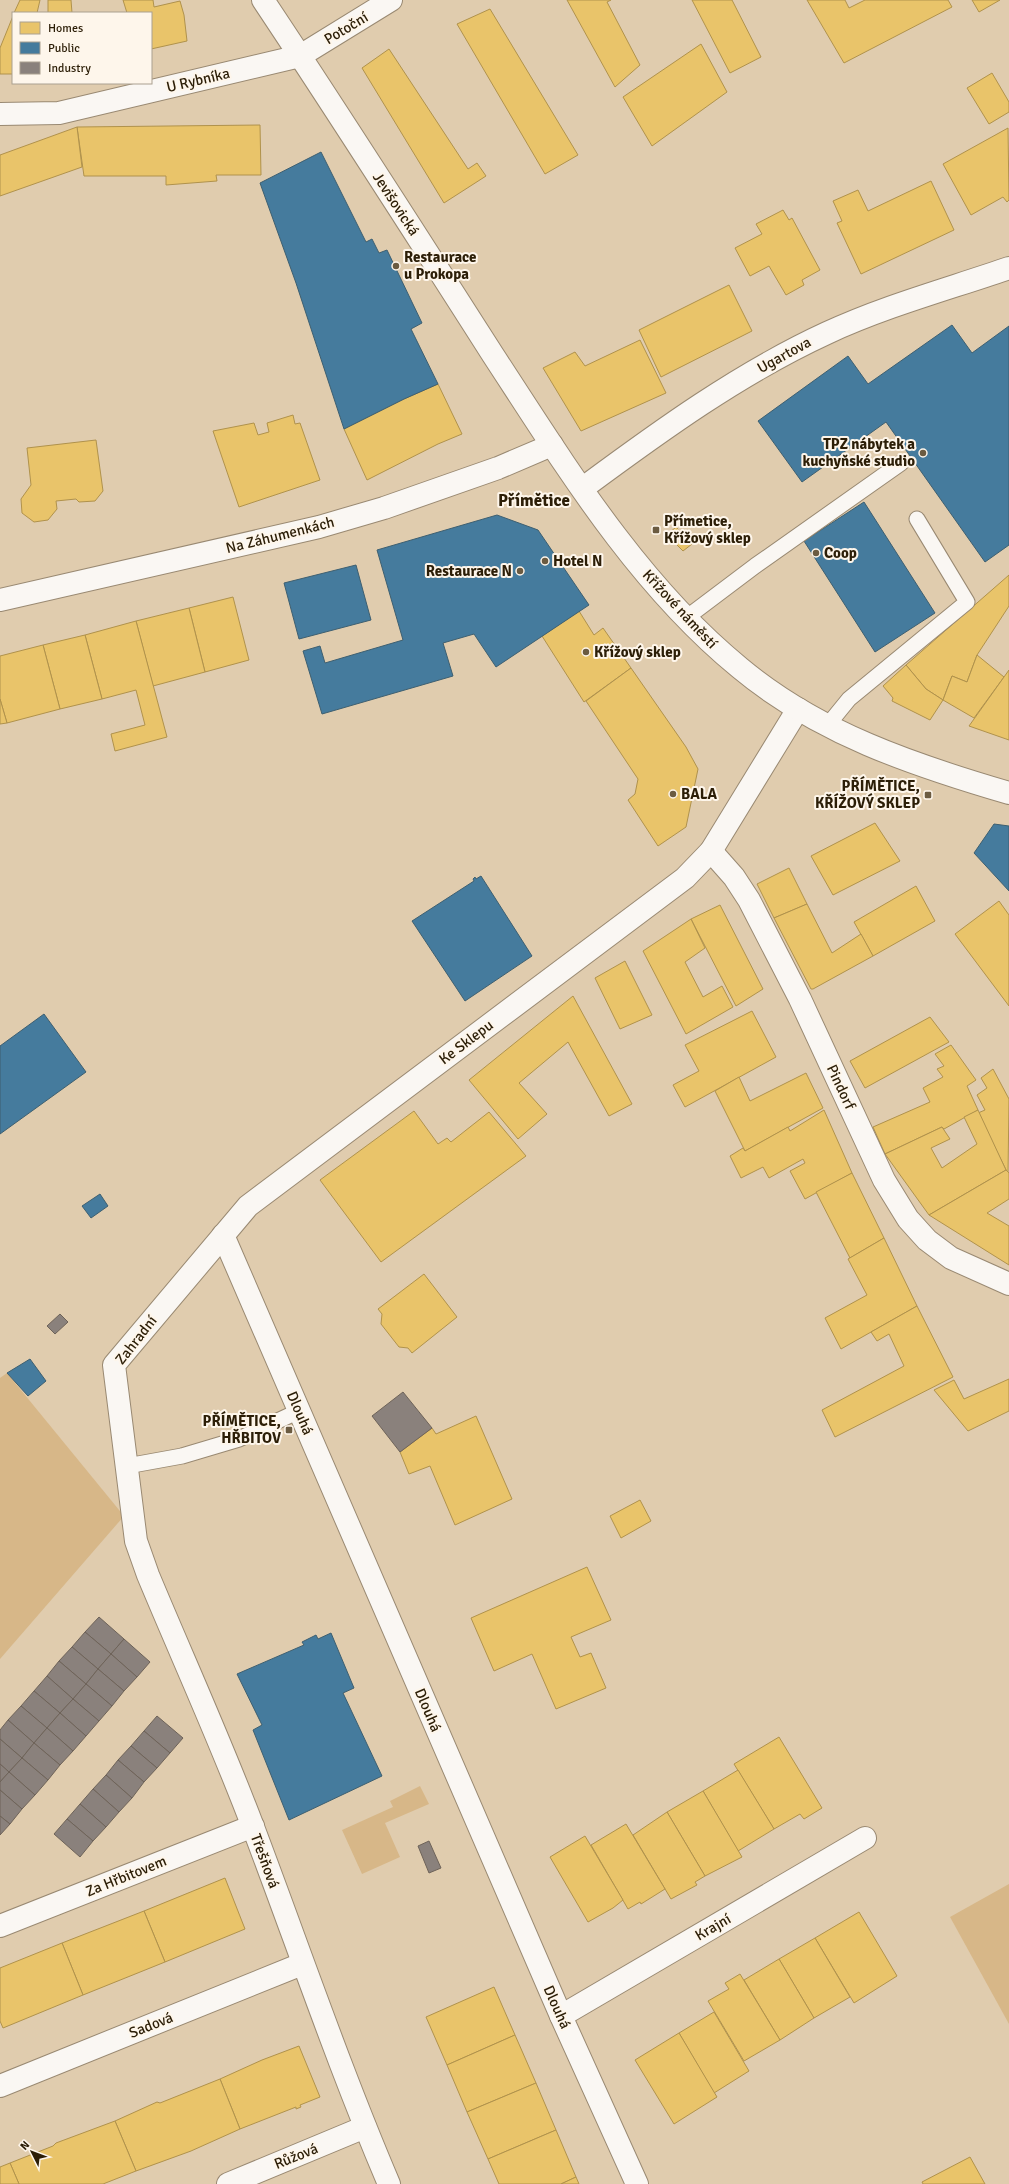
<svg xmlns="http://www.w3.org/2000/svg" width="1009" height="2184" font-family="Signika,sans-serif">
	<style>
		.green { fill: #d7b788 }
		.homes { fill: #e9c46a; stroke: #b0924c }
		.public { fill: #457b9d; stroke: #3e5f70 }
		.industry { fill: #8a817c; stroke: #6e6359 }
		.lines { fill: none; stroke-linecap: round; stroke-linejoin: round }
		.service-casing { stroke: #998972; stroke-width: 17 }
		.minor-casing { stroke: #998972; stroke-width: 24 }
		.secondary-casing { stroke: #998972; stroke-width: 24 }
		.service { stroke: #faf7f3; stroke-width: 15 }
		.minor { stroke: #faf7f3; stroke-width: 22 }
		.secondary { stroke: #faf7f3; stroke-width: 22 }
		.poi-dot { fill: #6b5b41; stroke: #fef6eb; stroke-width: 1.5 }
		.labels { text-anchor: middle; stroke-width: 4; stroke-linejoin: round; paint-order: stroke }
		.street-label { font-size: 15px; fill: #2c1e07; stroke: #fef6eb }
		.poi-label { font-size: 15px; font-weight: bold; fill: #2c1e07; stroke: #fef6eb; text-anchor: start }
		.quarter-label { font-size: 17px; font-weight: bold; fill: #2c1e07; stroke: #fef6eb }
	</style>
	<rect width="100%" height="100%" fill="#e0ccae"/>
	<g class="green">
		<path d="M7 1373 124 1516 0 1659V1378Z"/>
		<path d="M420 1786 429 1804 385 1823 400 1857 362 1874 342 1830 393 1807 390 1801Z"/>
		<path d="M1009 1884V2024L950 1917Z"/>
	</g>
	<g class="homes">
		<path d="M20 0H40L37 13H14Z"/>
		<path d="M48 0H71L72 13H48Z"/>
		<path d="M123 0H153L154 7 180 1 184 15 187 41 151 49V13H127Z"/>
		<path d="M567 0H611L607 2 640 65 615 87Z"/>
		<path d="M692 0H732L761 57 730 73Z"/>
		<path d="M807 0H845L849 8 865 0H948L952 7 844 63Z"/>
		<path d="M972 0H1000L979 12Z"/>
		<path d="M490 9 578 155 545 174 457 24Z"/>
		<path d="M13 16V74H0V48Z"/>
		<path d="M701 44 727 92 652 146 623 97Z"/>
		<path d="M389 49 468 169 477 163 486 176 444 203 362 68Z"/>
		<path d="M992 73 1009 102V112L989 124 967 88Z"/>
		<path d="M260 125 261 175H216L217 181 166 185V176H84L77 127Z"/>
		<path d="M77 127 82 167 0 196V155Z"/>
		<path d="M1008 128 1009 200 1007 202 1003 197 971 215 943 164Z"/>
		<path d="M931 181 954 230 861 274 837 223 842 221 833 201 858 190 868 211Z"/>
		<path d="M783 210 789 220 792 218 820 270 802 280 804 285 786 295 769 266 750 276 735 248 762 234 756 224Z"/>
		<path d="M729 285 752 331 661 377 639 330Z"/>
		<path d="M640 340 666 393 581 431 543 368 575 352 585 366Z"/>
		<path d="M438 384 462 434 438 444 367 480 344 429 404 399Z"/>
		<path d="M293 415 295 424 300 423 320 480 239 507 213 431 254 423 258 435 269 432 267 423Z"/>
		<path d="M96 440 103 491 95 501 79 502 76 499 56 501 57 509 48 520 34 522 22 513 21 499 31 485 27 448Z"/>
		<path d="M676 527 692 544 683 551 667 535Z"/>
		<path d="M1009 575V606L977 655 967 682 952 676 943 700 926 689 906 665Z"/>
		<path d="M233 597 249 660 205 672 189 608Z"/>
		<path d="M189 608 205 672 153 686 136 621Z"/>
		<path d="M579 611 594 635 603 628 631 668 584 702 542 636Z"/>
		<path d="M136 621 167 737 115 751 111 734 145 725 136 690 102 699 85 635Z"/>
		<path d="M85 635 102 699 60 709 43 645Z"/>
		<path d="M43 645 60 709 7 723 0 699V656Z"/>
		<path d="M977 655 1004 677 974 718 943 700 952 676 967 682Z"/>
		<path d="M906 665 926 689 943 700 930 720 892 701 893 698 883 686Z"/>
		<path d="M631 668 686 747 698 769 686 827 658 846 628 800 635 794 638 779 586 701Z"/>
		<path d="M1009 670V740L969 726Z"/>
		<path d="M0 699 7 723 0 724Z"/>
		<path d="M875 823 900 861 833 895 811 856Z"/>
		<path d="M789 868 807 904 774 918 757 884Z"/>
		<path d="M916 886 935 921 873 956 854 922Z"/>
		<path d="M999 901 1009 915V1006L955 934Z"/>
		<path d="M807 904 832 953 861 934 873 956 813 989H811L774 918Z"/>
		<path d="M720 905 763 989 736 1006 691 919Z"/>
		<path d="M691 919 705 948 685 962 703 997 722 986 733 1007 686 1034 643 951Z"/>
		<path d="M625 961 652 1015 620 1029 595 978Z"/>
		<path d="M573 996 632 1104 609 1116 568 1042 519 1083 547 1114 518 1139 469 1080Z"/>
		<path d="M752 1011 776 1057 685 1107 673 1085 699 1071 685 1045Z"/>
		<path d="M930 1017 949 1042 865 1088 850 1061Z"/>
		<path d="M951 1045 976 1080 967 1086 978 1110 944 1129 942 1127 885 1154 873 1127 930 1102 923 1088 943 1077 937 1069 944 1066 935 1054Z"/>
		<path d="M993 1069 1009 1099 1008 1174 978 1113 985 1110 977 1095 987 1088 981 1078Z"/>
		<path d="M806 1073 823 1108 745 1151 715 1091 739 1077 750 1101Z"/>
		<path d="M824 1110 852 1173 805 1199 790 1171 805 1163 803 1159 769 1178 763 1167 741 1178 730 1156 743 1148 745 1151 788 1127 790 1131Z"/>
		<path d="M978 1110 1006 1170 929 1215 885 1154 942 1127 950 1139 931 1148 942 1168 977 1144 964 1117Z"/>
		<path d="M414 1111 438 1144 447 1138 451 1142 489 1112 526 1156 381 1262 320 1180Z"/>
		<path d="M1006 1170 1009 1173V1199L987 1213 1009 1226V1265L929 1215Z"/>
		<path d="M852 1173 884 1238 850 1258 816 1192Z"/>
		<path d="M884 1238 917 1306 841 1349 825 1318 867 1295 848 1259Z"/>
		<path d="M424 1274 457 1317 412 1353 408 1348 399 1347 381 1324 382 1314 378 1309Z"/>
		<path d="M917 1306 953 1377 835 1437 822 1410 904 1366 889 1334 877 1341 871 1332Z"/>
		<path d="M1009 1379V1411L968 1431 934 1390 954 1380 964 1399Z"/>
		<path d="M476 1416 512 1499 455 1525 430 1466 409 1474 400 1452 432 1428 436 1434Z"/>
		<path d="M640 1500 651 1521 621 1538 610 1516Z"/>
		<path d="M587 1567 611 1620 571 1637 580 1657 591 1653 606 1688 556 1709 532 1654 494 1671 471 1618Z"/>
		<path d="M779 1737 822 1808 804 1819 800 1814 774 1829 734 1764Z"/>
		<path d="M738 1770 774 1829 738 1851 703 1791Z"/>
		<path d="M703 1791 742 1857 705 1876 667 1812Z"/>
		<path d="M667 1812 705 1876 695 1882 697 1885 671 1899 633 1835Z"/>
		<path d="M626 1824 665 1889 641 1904 640 1902 628 1909 591 1845Z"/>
		<path d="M585 1836 623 1900 613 1908 588 1922 550 1857Z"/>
		<path d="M225 1878 245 1929 165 1962 144 1911Z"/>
		<path d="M144 1911 165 1962 83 1995 62 1943Z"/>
		<path d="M859 1912 897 1976 854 2003 815 1938Z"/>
		<path d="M815 1938 850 1997 814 2018 779 1959Z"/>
		<path d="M62 1943 83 1995 3 2028 0 2021V1968Z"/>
		<path d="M779 1959 814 2018 780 2040 744 1980Z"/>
		<path d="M740 1974 780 2040 744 2061 708 2001 729 1989 725 1983Z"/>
		<path d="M494 1987 515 2035 447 2065 426 2017Z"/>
		<path d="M714 2012 749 2071 714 2093 679 2033Z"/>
		<path d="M679 2033 717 2097 674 2124 635 2060Z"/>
		<path d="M515 2035 536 2083 467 2112 447 2065Z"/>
		<path d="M299 2046 320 2097 300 2105 301 2107 296 2109V2107L240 2129 220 2079 262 2060Z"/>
		<path d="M220 2079 240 2129 191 2151 136 2171 115 2121 157 2102 160 2103Z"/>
		<path d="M536 2083 556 2130 488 2159 467 2112Z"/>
		<path d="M115 2121 136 2171 103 2184H19L10 2163 53 2146 56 2143Z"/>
		<path d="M556 2130 576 2177 561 2184H499L488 2159Z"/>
		<path d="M970 2157 985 2184H923L922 2182Z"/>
		<path d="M10 2163 19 2184H0V2167Z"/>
		<path d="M576 2177 579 2184H561Z"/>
	</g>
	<g class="public">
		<path d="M321 152 366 242 372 239 379 253 387 250 422 323 411 329 438 384 404 399 344 429 296 283 260 183Z"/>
		<path d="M952 325 972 353 1009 326V545L985 562 886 422 802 482 758 421 848 356 868 384Z"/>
		<path d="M864 502 935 613 875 652 804 541Z"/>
		<path d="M497 515 538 530 589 605 496 667 474 634 443 643 453 676 322 714 303 651 320 646 325 663 403 640 377 550Z"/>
		<path d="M356 565 371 620 299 639 284 583Z"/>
		<path d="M994 824 1009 826V891L974 853Z"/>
		<path d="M481 876 532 956 465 1001 412 921 474 881 473 879 475 877 476 879Z"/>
		<path d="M44 1014 86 1072 0 1134V1046Z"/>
		<path d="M100 1194 108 1206 91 1218 82 1206Z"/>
		<path d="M30 1359 46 1381 28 1396 7 1373Z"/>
		<path d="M331 1633 354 1688 343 1693 382 1776 289 1820 253 1730 262 1725 237 1674 304 1645 302 1642 316 1635 318 1639Z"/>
	</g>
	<g class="industry">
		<path d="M60 1314 68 1322 55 1334 47 1326Z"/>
		<path d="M403 1392 432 1428 400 1452 372 1416Z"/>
		<path d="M99 1617 124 1639 111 1654 85 1632Z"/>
		<path d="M85 1632 111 1654 98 1669 72 1647Z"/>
		<path d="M124 1639 150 1662 137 1677 111 1654Z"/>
		<path d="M72 1647 98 1669 86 1684 59 1661Z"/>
		<path d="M111 1654 137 1677 124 1691 98 1669Z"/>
		<path d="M59 1661 86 1684 73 1699 47 1676Z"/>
		<path d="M98 1669 124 1691 112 1706 86 1684Z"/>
		<path d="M47 1676 73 1699 60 1713 34 1691Z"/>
		<path d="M86 1684 112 1706 99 1721 73 1699Z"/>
		<path d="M34 1691 60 1713 47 1728 21 1706Z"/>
		<path d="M73 1699 99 1721 86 1736 60 1713Z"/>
		<path d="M21 1706 47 1728 34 1743 8 1720Z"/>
		<path d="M60 1713 86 1736 73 1751 47 1728Z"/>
		<path d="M157 1716 183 1738 170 1753 144 1731Z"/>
		<path d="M8 1720 34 1743 22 1758 0 1739V1730Z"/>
		<path d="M47 1728 73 1751 60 1765 34 1743Z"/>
		<path d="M144 1731 170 1753 157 1768 131 1746Z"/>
		<path d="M0 1739 22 1758 9 1772 0 1764Z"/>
		<path d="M34 1743 60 1765 48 1780 22 1758Z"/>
		<path d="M131 1746 157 1768 144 1782 118 1760Z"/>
		<path d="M22 1758 48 1780 35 1795 9 1772Z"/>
		<path d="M118 1760 144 1782 132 1798 106 1775Z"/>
		<path d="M0 1764 9 1772 0 1782Z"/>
		<path d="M9 1772 35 1795 22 1809 0 1790V1782Z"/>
		<path d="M106 1775 132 1798 119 1812 93 1789Z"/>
		<path d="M93 1789 119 1812 106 1827 80 1804Z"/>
		<path d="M0 1790 22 1809 10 1824 0 1816Z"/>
		<path d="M80 1804 106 1827 93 1841 67 1819Z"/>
		<path d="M0 1816 10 1824 0 1835Z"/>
		<path d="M67 1819 93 1841 80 1857 54 1834Z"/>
		<path d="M429 1841 441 1868 429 1873 418 1846Z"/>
	</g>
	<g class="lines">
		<defs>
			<g id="service">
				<path d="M686 618 755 566 901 463"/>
				<path d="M827 726 849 699 967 602 917 519"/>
				<path d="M127 1466 182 1456 239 1439 299 1411"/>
			</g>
			<g id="minor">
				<path d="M0 114 59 113 300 56 391 0"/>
				<path d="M583 488C660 431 740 373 827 333 885 306 948 289 1009 268"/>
				<path d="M0 600 319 527 384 508 498 468 552 445"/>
				<path d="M711 851 734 877 749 900 800 999 884 1180 908 1219 927 1240 951 1258 1009 1284"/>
				<path d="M223 1235 561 2016 637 2184"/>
				<path d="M0 1926 253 1826"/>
				<path d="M561 2016 865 1838"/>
				<path d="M0 2086 302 1964"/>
				<path d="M228 2184 365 2127"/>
				<path d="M389 2184C339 2067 298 1946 253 1827 221 1742 183 1659 148 1575L136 1541 114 1365 248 1206 685 878 711 851 798 709"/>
			</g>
			<path id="secondary" d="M263 0C341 117 417 236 493 355 565 465 637 584 740 668 818 733 913 765 1009 793"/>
		</defs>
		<use href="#service" class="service-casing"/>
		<use href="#minor" class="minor-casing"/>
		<use href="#secondary" class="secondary-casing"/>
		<use href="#service" class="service"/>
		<use href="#minor" class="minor"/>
		<use href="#secondary" class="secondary"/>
	</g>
	<g class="poi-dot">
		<circle cx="396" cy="266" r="4"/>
		<circle cx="923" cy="453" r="4"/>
		<rect x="652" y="526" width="8" height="8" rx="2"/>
		<circle cx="816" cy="553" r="4"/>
		<circle cx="545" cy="561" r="4"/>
		<circle cx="520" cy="571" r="4"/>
		<circle cx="586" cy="652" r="4"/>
		<circle cx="673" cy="794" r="4"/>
		<rect x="924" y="791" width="8" height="8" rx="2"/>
		<rect x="285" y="1426" width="8" height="8" rx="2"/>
	</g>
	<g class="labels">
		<g class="street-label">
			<text transform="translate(346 28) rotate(-31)" y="5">Potoční</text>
			<text transform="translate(198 80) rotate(-13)" y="5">U Rybníka</text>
			<text transform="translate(396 204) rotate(57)" y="5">Jevišovická</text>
			<text transform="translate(784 355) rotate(-29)" y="5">Ugartova</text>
			<text transform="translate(280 535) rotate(-14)" y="5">Na Záhumenkách</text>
			<text transform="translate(680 609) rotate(47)" y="5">Křížové náměstí</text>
			<text transform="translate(466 1042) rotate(-37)" y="5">Ke Sklepu</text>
			<text transform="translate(841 1087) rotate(65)" y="5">Pindorf</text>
			<text transform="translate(136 1340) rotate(-52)" y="5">Zahradní</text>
			<text transform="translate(300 1413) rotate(67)" y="5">Dlouhá</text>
			<text transform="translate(428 1710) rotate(67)" y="5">Dlouhá</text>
			<text transform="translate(265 1861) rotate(70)" y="5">Třešňová</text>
			<text transform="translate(126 1876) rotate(-22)" y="5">Za Hřbitovem</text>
			<text transform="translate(713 1927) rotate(-30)" y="5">Krajní</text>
			<text transform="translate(557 2007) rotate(66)" y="5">Dlouhá</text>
			<text transform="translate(151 2025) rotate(-22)" y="5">Sadová</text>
			<text transform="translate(296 2156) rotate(-22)" y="5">Růžová</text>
		</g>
		<g class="poi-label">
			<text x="404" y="262">Restaurace<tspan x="404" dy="17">u Prokopa</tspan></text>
			<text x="915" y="449" text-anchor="end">TPZ nábytek a<tspan x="915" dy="17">kuchyňské studio</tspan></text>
			<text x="664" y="526">Přímetice,<tspan x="664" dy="17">Křížový sklep</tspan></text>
			<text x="824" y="558">Coop</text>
			<text x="553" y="566">Hotel N</text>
			<text x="512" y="576" text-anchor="end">Restaurace N</text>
			<text x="594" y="657">Křížový sklep</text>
			<text x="920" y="791" text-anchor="end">PŘÍMĚTICE,<tspan x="920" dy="17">KŘÍŽOVÝ SKLEP</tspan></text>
			<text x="681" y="799">BALA</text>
			<text x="281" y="1426" text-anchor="end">PŘÍMĚTICE,<tspan x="281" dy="17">HŘBITOV</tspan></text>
		</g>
		<g class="quarter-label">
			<text x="534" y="506">Přímětice</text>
		</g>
	</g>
	<rect x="12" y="12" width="140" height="72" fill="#fef6eb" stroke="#aaa090"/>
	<rect x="20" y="22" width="20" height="12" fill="#e9c46a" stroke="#aaa090"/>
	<text x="48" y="32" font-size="12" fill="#2c1e07">Homes</text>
	<rect x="20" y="42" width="20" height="12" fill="#457b9d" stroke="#aaa090"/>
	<text x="48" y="52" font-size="12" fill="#2c1e07">Public</text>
	<rect x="20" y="62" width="20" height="12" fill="#8a817c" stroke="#aaa090"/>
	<text x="48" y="72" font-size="12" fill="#2c1e07">Industry</text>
	<g transform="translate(32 2152) rotate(312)" stroke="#fef6eb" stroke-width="3" paint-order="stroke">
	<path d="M0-3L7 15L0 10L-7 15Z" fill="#2c1e07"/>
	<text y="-6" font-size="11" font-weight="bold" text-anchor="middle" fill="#2c1e07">N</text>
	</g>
</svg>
